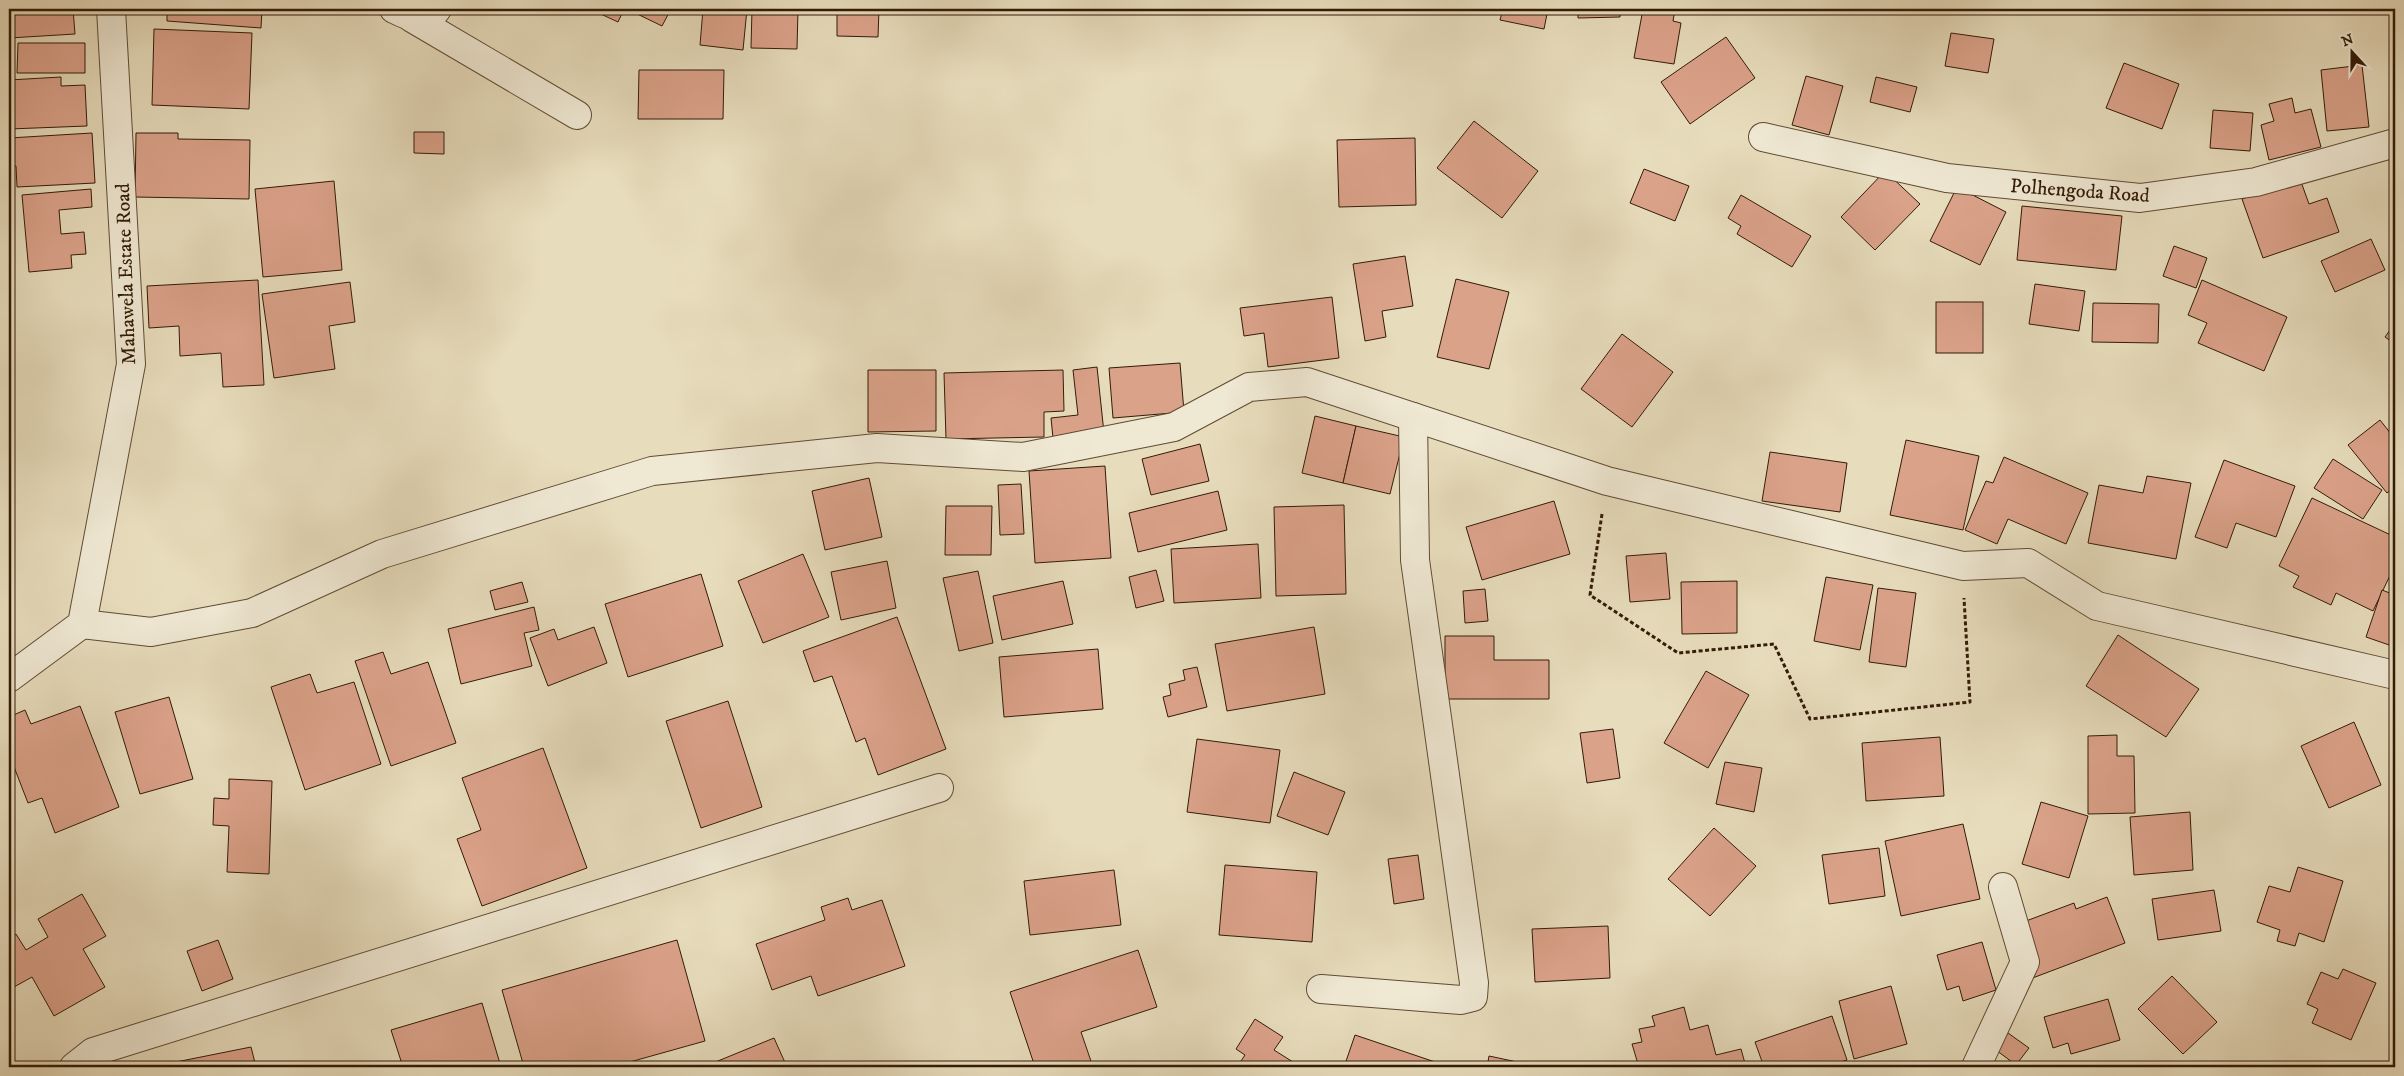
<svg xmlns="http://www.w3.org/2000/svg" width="2404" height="1076" font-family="'IM FELL DW Pica',serif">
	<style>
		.building { fill: #dba28a; stroke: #331b07 }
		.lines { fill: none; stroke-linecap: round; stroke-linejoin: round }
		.street-casing { stroke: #604b34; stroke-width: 30 }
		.path { stroke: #331b07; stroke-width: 3; stroke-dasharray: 4 2.5; stroke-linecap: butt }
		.street { stroke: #efe8d3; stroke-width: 28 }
		.labels { text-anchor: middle; stroke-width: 4; stroke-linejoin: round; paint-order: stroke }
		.street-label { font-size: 20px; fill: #331b07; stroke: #efe8d3 }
	</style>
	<rect width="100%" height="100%" fill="#e7dcbc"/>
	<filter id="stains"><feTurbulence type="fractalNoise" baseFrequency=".004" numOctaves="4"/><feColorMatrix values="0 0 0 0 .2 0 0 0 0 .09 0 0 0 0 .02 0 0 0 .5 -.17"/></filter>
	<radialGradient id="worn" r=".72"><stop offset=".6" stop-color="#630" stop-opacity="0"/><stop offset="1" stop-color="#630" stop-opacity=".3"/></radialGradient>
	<g class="building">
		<path d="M9 9H73L75 34 9 38Z"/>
		<path d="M144 9H262L261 28 167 21V13L144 12Z"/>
		<path d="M590 9H624L618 22Z"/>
		<path d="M627 9H671L662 26Z"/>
		<path d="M703 9H747L743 50 700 45Z"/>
		<path d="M752 9H798L797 49 751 48Z"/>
		<path d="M837 9H879L878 37 837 36Z"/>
		<path d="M1503 9H1548L1544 29 1500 20Z"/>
		<path d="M1578 9H1620V17L1578 18Z"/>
		<path d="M1643 9H1675L1673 21 1681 23 1674 64 1634 58Z"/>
		<path d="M154 29 252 33 249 109 152 105Z"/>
		<path d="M1951 33 1994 39 1988 73 1945 66Z"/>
		<path d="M1726 37 1755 78 1690 124 1661 82Z"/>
		<path d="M18 43H85V73H17Z"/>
		<path d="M2124 63 2179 84 2162 129 2106 108Z"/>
		<path d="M2362 65 2369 127 2327 131 2321 70Z"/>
		<path d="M639 70H724L723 119H638Z"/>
		<path d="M1806 76 1843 86 1829 135 1792 125Z"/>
		<path d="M61 77V86L85 85 87 126 9 129V80Z"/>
		<path d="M1876 77 1917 87 1910 112 1870 102Z"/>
		<path d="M2292 98 2295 113 2311 109 2321 147 2269 160 2261 125 2274 121 2269 104Z"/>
		<path d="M2213 110 2253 113 2250 151 2210 148Z"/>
		<path d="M1474 121 1538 171 1502 218 1437 168Z"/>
		<path d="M414 132H444V154L414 153Z"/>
		<path d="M92 133 95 183 17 187 16 166 9 167V138Z"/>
		<path d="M136 133H178V139L250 140 249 199 135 197Z"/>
		<path d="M1415 138 1416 205 1339 207 1337 140Z"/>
		<path d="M1644 169 1689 186 1675 221 1630 203Z"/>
		<path d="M1885 171 1920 204 1875 250 1841 217Z"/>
		<path d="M2300 179 2309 204 2327 198 2339 232 2263 258 2242 199Z"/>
		<path d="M334 181 342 270 263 277 255 189Z"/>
		<path d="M1957 187 2006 212 1980 265 1930 241Z"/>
		<path d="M91 189 92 207 59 210 61 234 84 232 86 254 71 255 72 268 29 272 22 195Z"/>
		<path d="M1741 195 1811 236 1792 267 1737 234 1741 226 1728 218Z"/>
		<path d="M2022 206 2122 216 2116 270 2017 260Z"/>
		<path d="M2371 239 2385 270 2335 292 2321 261Z"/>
		<path d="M2174 246 2207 258 2196 288 2163 276Z"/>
		<path d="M1405 256 1413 306 1382 311 1386 337 1365 341 1353 264Z"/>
		<path d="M1456 279 1509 292 1489 369 1437 357Z"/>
		<path d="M258 280 264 385 223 387 221 353 180 356 179 326 149 328 147 286Z"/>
		<path d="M2202 280 2287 317 2264 371 2198 343 2207 323 2188 315Z"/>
		<path d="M350 282 355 322 329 326 335 369 274 378 262 294Z"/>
		<path d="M2035 284 2085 291 2079 331 2029 324Z"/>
		<path d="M1332 297 1339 358 1268 367 1264 333 1244 336 1240 308Z"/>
		<rect x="1936" y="302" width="47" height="51"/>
		<path d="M2093 303 2159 304 2158 343 2092 342Z"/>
		<path d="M2395 323V344L2385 337Z"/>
		<path d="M1622 334 1673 372 1632 427 1581 389Z"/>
		<path d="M1180 363 1184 412 1113 418 1109 368Z"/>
		<path d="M1097 367 1104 433 1053 438 1051 418 1078 415 1073 370Z"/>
		<path d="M868 370H936V431L868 432Z"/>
		<path d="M1063 370 1064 411 1044 412V437L946 439 944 373Z"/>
		<path d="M1315 416 1356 426 1343 483 1302 473Z"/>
		<path d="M2380 420 2395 439V486L2387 493 2348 445Z"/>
		<path d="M1356 426 1404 437 1390 494 1343 483Z"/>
		<path d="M1906 440 1979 456 1963 530 1890 515Z"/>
		<path d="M1200 444 1209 481 1151 495 1142 459Z"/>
		<path d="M1770 452 1847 463 1840 512 1762 501Z"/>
		<path d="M2004 457 2088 493 2066 544 2008 519 1997 544 1965 530 1986 481 1993 483Z"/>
		<path d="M2333 459 2382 490 2363 519 2314 488Z"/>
		<path d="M2224 460 2295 486 2276 537 2236 523 2227 548 2195 537Z"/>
		<path d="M1105 466 1111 558 1035 563 1029 471Z"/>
		<path d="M2147 476 2191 483 2176 559 2088 543 2099 485 2143 493Z"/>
		<path d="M869 478 882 537 825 550 812 491Z"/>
		<path d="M1021 484 1024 534 1000 535 998 485Z"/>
		<path d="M1218 491 1227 530 1138 552 1129 513Z"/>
		<path d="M2312 498 2395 537V565L2373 611 2336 593 2331 605 2293 587 2299 576 2279 566Z"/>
		<path d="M1554 501 1570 554 1482 580 1466 527Z"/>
		<path d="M1344 505 1346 594 1276 596 1274 507Z"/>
		<path d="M946 506H992L991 555H945Z"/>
		<path d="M1258 544 1261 598 1174 603 1171 549Z"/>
		<path d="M1666 553 1670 599 1630 602 1626 556Z"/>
		<path d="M803 554 829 617 763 643 738 581Z"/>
		<path d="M887 561 896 608 841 620 831 572Z"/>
		<path d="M1156 570 1164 601 1136 608 1129 577Z"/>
		<path d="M978 571 993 643 959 651 943 578Z"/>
		<path d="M701 574 723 646 628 677 605 604Z"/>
		<path d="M1826 577 1873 585 1860 650 1814 641Z"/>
		<path d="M1063 581 1073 624 1002 640 993 596Z"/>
		<path d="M1737 581V633L1682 634 1681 582Z"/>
		<path d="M522 582 528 602 495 610 490 591Z"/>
		<path d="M1878 588 1916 593 1906 667 1869 662Z"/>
		<path d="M1485 589 1488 621 1465 623 1463 591Z"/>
		<path d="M2382 590 2395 595V647L2366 637Z"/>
		<path d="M534 607 539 630 524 633 532 666 461 684 448 629Z"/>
		<path d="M897 617 946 749 878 775 865 738 856 742 832 676 814 682 803 651Z"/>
		<path d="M594 627 607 663 548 686 530 638 554 629 558 640Z"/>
		<path d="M1314 627 1325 694 1227 711 1215 644Z"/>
		<path d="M2118 635 2199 689 2166 737 2086 686Z"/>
		<path d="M1445 636H1494V660H1549V699H1445Z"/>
		<path d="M1098 649 1103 709 1004 717 999 657Z"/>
		<path d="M383 652 391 674 428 662 456 743 391 766 355 661Z"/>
		<path d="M1197 667 1207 707 1168 717 1163 697 1171 695 1169 684 1185 680 1183 670Z"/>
		<path d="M1706 671 1749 695 1708 768 1664 743Z"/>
		<path d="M310 674 317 693 354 682 381 764 305 790 271 687Z"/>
		<path d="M169 697 193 779 140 794 115 712Z"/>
		<path d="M728 701 762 807 701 828 666 721Z"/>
		<path d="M80 706 119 807 55 833 42 798 28 803 9 754V717L25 710 31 724Z"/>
		<path d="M2354 722 2381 785 2329 808 2301 746Z"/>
		<path d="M1613 729 1620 778 1587 783 1580 733Z"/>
		<path d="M2117 735V756H2134L2135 813 2088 814V736Z"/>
		<path d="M1940 737 1944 796 1866 801 1862 743Z"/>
		<path d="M1197 739 1280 750 1270 823 1187 812Z"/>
		<path d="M543 748 587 868 482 906 457 839 481 830 462 778Z"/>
		<path d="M1725 762 1762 768 1754 812 1716 804Z"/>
		<path d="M1294 772 1345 792 1328 835 1277 816Z"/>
		<path d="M229 779 272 781 269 874 227 872 229 826 213 825 214 798 229 799Z"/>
		<path d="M2041 802 2088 816 2069 878 2022 864Z"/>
		<path d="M2190 812 2193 870 2134 875 2130 817Z"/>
		<path d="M1963 824 1980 899 1901 916 1885 841Z"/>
		<path d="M1714 828 1756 866 1710 916 1668 879Z"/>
		<path d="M1879 848 1885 896 1829 904 1822 855Z"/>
		<path d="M1418 855 1424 899 1394 904 1388 859Z"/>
		<path d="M1225 865 1317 872 1312 942 1219 935Z"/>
		<path d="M2298 867 2343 881 2324 942 2299 933 2295 946 2277 941 2280 930 2257 922 2269 886 2290 892Z"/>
		<path d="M1114 870 1121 925 1030 935 1024 881Z"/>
		<path d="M2214 890 2221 931 2158 940 2152 899Z"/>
		<path d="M82 894 106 936 83 949 105 987 54 1016 32 977 14 987 9 978V938L16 934 26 950 48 937 38 919Z"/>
		<path d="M2107 897 2125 943 2030 979 2010 927 2074 903 2076 909Z"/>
		<path d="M848 898 852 910 882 900 905 966 818 996 811 976 772 990 756 944 825 920 821 907Z"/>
		<path d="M1608 926 1610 978 1535 982 1532 929Z"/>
		<path d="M218 940 233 979 202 991 187 951Z"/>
		<path d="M677 940 705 1041 612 1067H524L502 990Z"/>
		<path d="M1982 942 1996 990 1963 1001 1959 986 1947 990 1937 955Z"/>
		<path d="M1138 950 1157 1007 1081 1032 1093 1067H1035L1010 992Z"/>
		<path d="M2343 969 2376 983 2351 1040 2312 1023 2318 1009 2307 1004 2321 972 2338 979Z"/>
		<path d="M2172 976 2217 1022 2183 1054 2138 1009Z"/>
		<path d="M1891 986 1907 1044 1854 1059 1839 1001Z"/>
		<path d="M2108 999 2120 1040 2071 1054 2068 1043 2053 1048 2044 1017Z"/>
		<path d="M482 1003 501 1067H403L391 1030Z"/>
		<path d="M1684 1007 1690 1030 1708 1025 1716 1055 1741 1049 1746 1067H1626L1638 1064 1632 1044 1642 1042 1639 1029 1655 1026 1652 1016Z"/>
		<path d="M1832 1016 1847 1060 1825 1067H1764L1755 1042Z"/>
		<path d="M1255 1019 1283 1037 1274 1050 1293 1062 1290 1067H1237L1245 1055 1236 1049Z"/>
		<path d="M2008 1033 2029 1048 2016 1065 1996 1050Z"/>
		<path d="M1355 1035 1450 1067H1344Z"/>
		<path d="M774 1038 787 1067H715L713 1063Z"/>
		<path d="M251 1047 256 1067H177L176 1062Z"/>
		<path d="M1489 1056 1522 1063 1521 1067H1487Z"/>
	</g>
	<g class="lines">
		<defs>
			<g id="street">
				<path d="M394 9C408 16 425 25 437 9"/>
				<path d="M412 18 577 115"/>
				<path d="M1763 137 1947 178 2140 198 2256 182 2395 143"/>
				<path d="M82 624 151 632 252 613 382 554 652 471 877 448 1023 457 1174 427 1249 387 1307 382 1607 481 1963 566 2028 563 2097 606 2395 675"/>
				<path d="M9 678 82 624 131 364 111 9"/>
				<path d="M1321 989 1461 1000 1473 997 1474 983 1415 560 1413 417"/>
				<path d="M74 1067 93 1052 939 788"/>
				<path d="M1976 1067 2025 962 2003 887"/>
			</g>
		</defs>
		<use href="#street" class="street-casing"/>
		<path class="path" d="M1602 514 1590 595 1678 653 1774 644 1810 719 1970 702 1964 598"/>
		<use href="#street" class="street"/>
	</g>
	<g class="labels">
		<g class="street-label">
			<text transform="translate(2080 190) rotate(4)" y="7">Polhengoda Road</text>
			<text transform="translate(125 274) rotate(-92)" y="7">Mahawela Estate Road</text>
		</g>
	</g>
	<rect width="2404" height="1076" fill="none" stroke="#e7dcbc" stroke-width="30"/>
	<rect x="10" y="10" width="2384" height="1056" fill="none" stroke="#331b07" stroke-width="2.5"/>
	<rect x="15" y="15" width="2374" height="1046" fill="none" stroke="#331b07"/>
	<g transform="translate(2352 52) rotate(339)" stroke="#efe8d3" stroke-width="4" paint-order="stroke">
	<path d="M0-4L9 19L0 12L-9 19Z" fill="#331b07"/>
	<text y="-8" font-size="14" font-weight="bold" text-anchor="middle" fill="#331b07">N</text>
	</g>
	<rect width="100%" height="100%" filter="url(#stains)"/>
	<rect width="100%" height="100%" fill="url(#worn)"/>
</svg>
